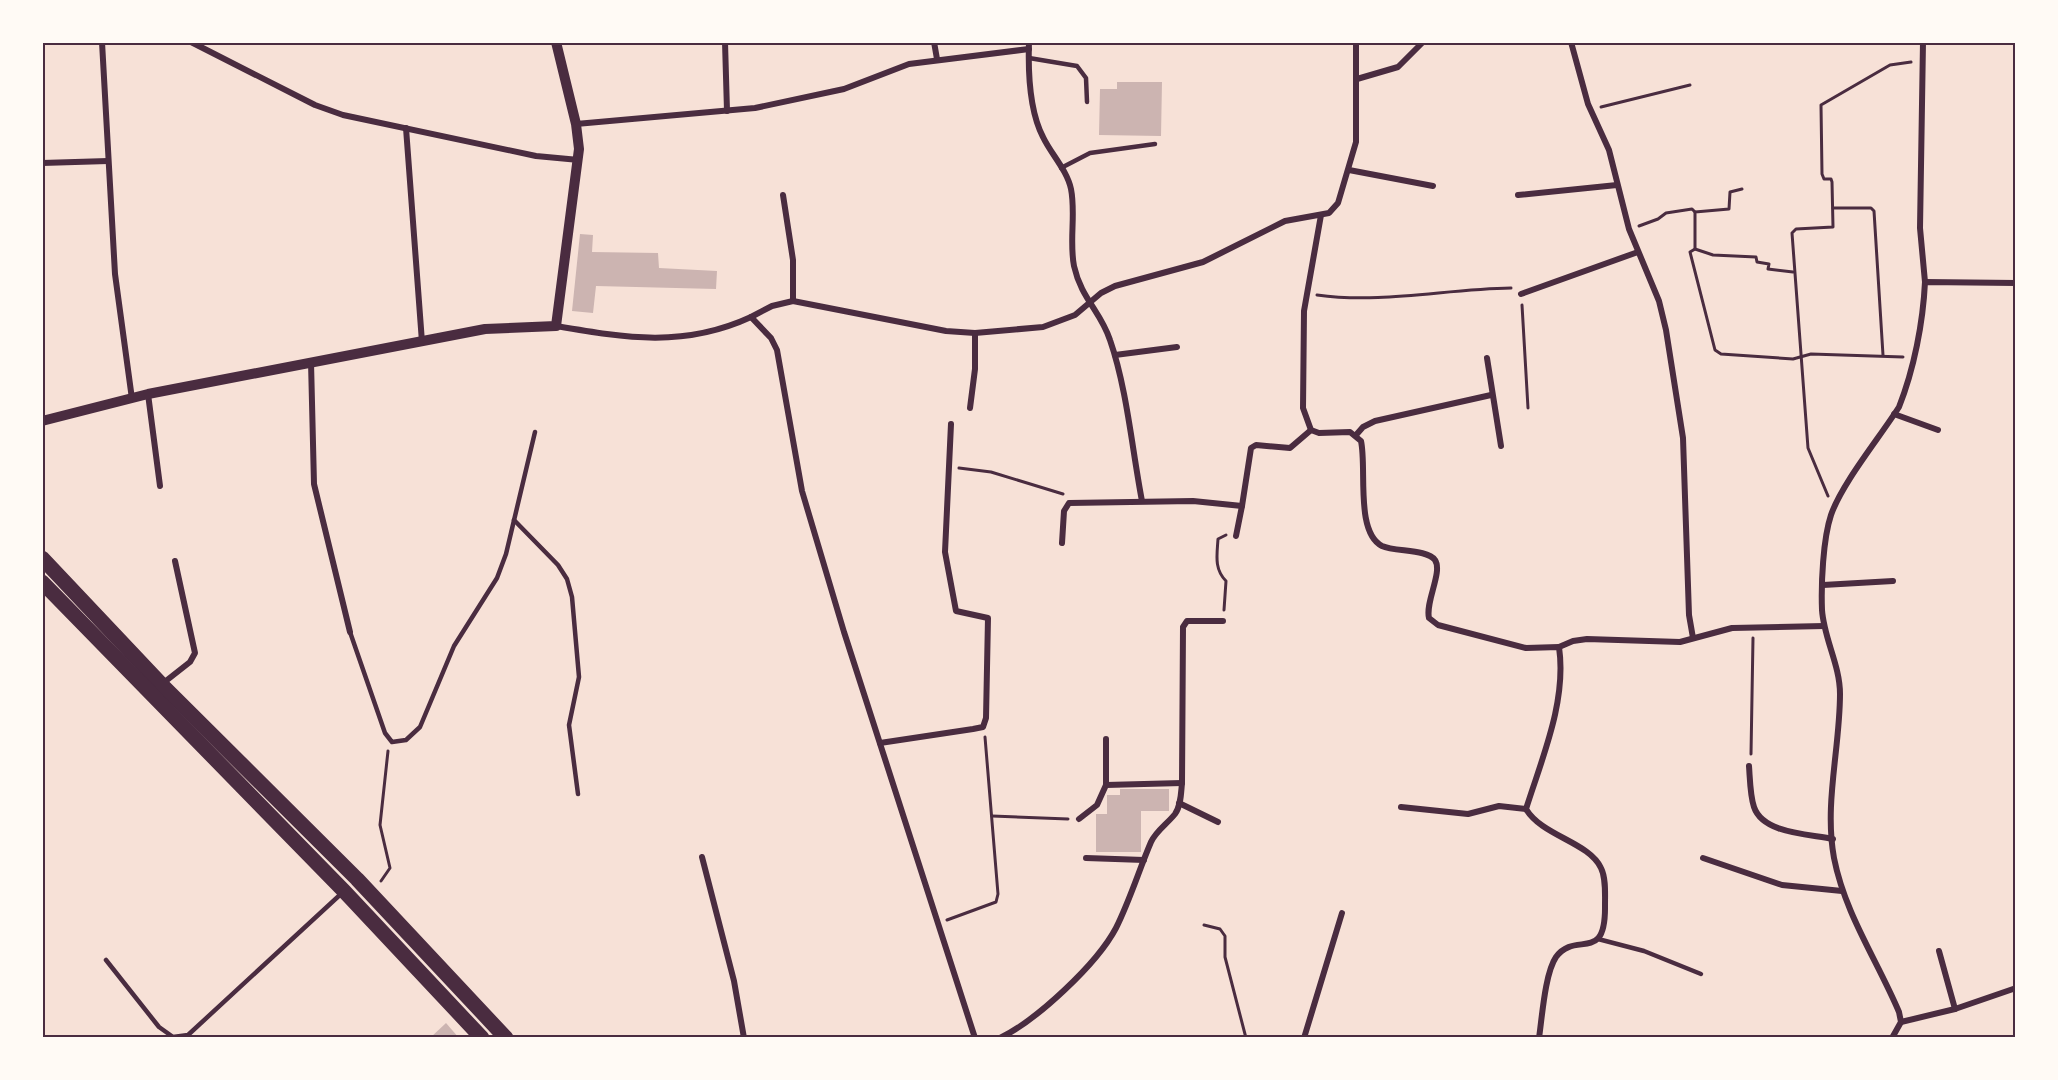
<svg xmlns="http://www.w3.org/2000/svg" width="2058" height="1080" font-family="'Fira Sans Condensed',sans-serif">
	<style>
		.building { fill: #ccb4b1 }
		.lines { fill: none; stroke-linecap: round; stroke-linejoin: round }
		.path { stroke: #4a2c40; stroke-width: 3 }
		.service { stroke: #4a2c40; stroke-width: 4.5 }
		.minor { stroke: #4a2c40; stroke-width: 6 }
		.tertiary { stroke: #4a2c40; stroke-width: 10 }
		.primary { stroke: #4a2c40; stroke-width: 15 }
		.neatline { fill: none; stroke: #4a2c40; stroke-width: 2 }
	</style>
	<rect width="100%" height="100%" fill="#f7e1d7"/>
	<g class="building">
		<path d="M1117 82H1162L1161 136 1099 135 1100 89H1117Z"/>
		<path d="M580 234 593 235 592 252 658 253 659 268 717 271 716 289 596 286 593 313 572 311Z"/>
		<path d="M1120 789H1169V811H1141V852H1096V814H1107V795H1120Z"/>
		<path d="M446 1023 459 1038H430Z"/>
	</g>
	<g class="lines">
		<g class="path">
			<path d="M1601 107 1690 85"/>
			<path d="M1742 189 1730 192 1729 209 1695 212V249L1690 252 1715 350 1721 354 1793 359 1811 354 1903 357"/>
			<path d="M1833 208H1871L1874 211 1883 355"/>
			<path d="M1639 226 1658 219 1666 213 1692 209 1695 212"/>
			<path d="M1695 249 1713 255 1756 257 1757 262 1769 264 1768 269 1793 272"/>
			<path d="M1317 295C1382 304 1445 289 1511 288"/>
			<path d="M1522 305 1528 408"/>
			<path d="M959 468 991 472 1063 494"/>
			<path d="M1828 496 1808 448 1792 233 1796 229 1833 227 1832 182 1831 179H1824L1822 174 1821 105 1890 65 1911 62"/>
			<path d="M1224 610 1226 581C1214 569 1217 555 1218 539L1226 535"/>
			<path d="M1751 754 1753 638"/>
			<path d="M992 816 1068 819"/>
			<path d="M381 881 390 868 380 825 388 751"/>
			<path d="M947 920 996 902 998 894 985 737"/>
			<path d="M1204 925 1220 929 1225 936V957L1246 1038"/>
		</g>
		<g class="service">
			<path d="M1029 58 1077 66 1086 78 1087 102"/>
			<path d="M1061 168 1090 153 1155 144"/>
			<path d="M514 520 558 565 567 579 572 597 579 677 569 725 578 794"/>
			<path d="M350 632 385 733 392 742 406 740 420 727 454 646 497 578 506 554 535 432"/>
			<path d="M1598 939 1644 951 1701 974"/>
			<path d="M106 960 159 1027 173 1037 188 1035 342 893"/>
		</g>
		<g class="minor">
			<path d="M102 42 115 274 132 399"/>
			<path d="M191 42 315 105 343 115 536 156 579 160"/>
			<path d="M725 42 727 111"/>
			<path d="M934 42 937 59"/>
			<path d="M1029 42C1028 72 1029 110 1043 137 1051 154 1067 170 1071 189 1076 214 1069 241 1074 266 1081 298 1101 312 1110 340 1127 389 1132 449 1142 501"/>
			<path d="M1571 42 1588 104 1609 150 1629 229 1659 301 1666 330 1683 438 1689 615 1693 638"/>
			<path d="M1923 42 1920 228 1925 282"/>
			<path d="M1357 79 1398 67 1423 42"/>
			<path d="M576 124 755 108 844 89 909 64 1029 49"/>
			<path d="M406 128 422 342"/>
			<path d="M42 163 108 161"/>
			<path d="M1349 170 1433 186"/>
			<path d="M783 195 793 260V301"/>
			<path d="M1518 195 1617 185"/>
			<path d="M1321 215 1304 311 1303 408 1311 430 1319 433 1350 432 1361 441C1367 468 1355 532 1382 546 1395 552 1427 549 1435 560 1443 572 1425 602 1429 618L1438 625 1526 648 1559 647C1567 701 1542 758 1526 809 1542 836 1589 842 1601 868 1606 878 1605 893 1605 905 1606 965 1576 930 1556 957 1545 973 1542 1018 1539 1038"/>
			<path d="M1521 294 1638 252"/>
			<path d="M751 317 772 306 793 301 946 331 975 333 1043 327 1075 315 1101 293 1115 286 1203 262 1285 221 1329 213 1338 203 1356 142V42"/>
			<path d="M556 326C626 338 684 348 751 317L771 338 777 350 802 491 844 632 975 1038"/>
			<path d="M1115 355 1177 347"/>
			<path d="M1487 358 1501 446"/>
			<path d="M311 362 314 484 350 632"/>
			<path d="M148 394 160 486"/>
			<path d="M970 408 975 369V333"/>
			<path d="M1894 414 1938 430"/>
			<path d="M1356 435 1363 427 1375 421 1491 395"/>
			<path d="M1236 536 1242 506"/>
			<path d="M1062 543 1064 511 1069 503 1193 501 1242 506 1251 448 1256 445 1290 448 1311 430"/>
			<path d="M1823 585 1893 581"/>
			<path d="M1559 647 1573 641 1587 639 1680 642 1732 628 1824 626"/>
			<path d="M162 684 190 662 195 653 175 561"/>
			<path d="M1106 739V785"/>
			<path d="M880 743 973 729 983 727 986 718 988 618 956 611 945 552 951 424"/>
			<path d="M1749 766C1750 779 1750 795 1754 807 1763 834 1810 834 1833 839"/>
			<path d="M1179 803 1218 822"/>
			<path d="M1401 807 1468 814 1499 806 1526 809"/>
			<path d="M1079 819 1097 805 1106 785 1182 783"/>
			<path d="M702 857 734 981 744 1038"/>
			<path d="M1086 858 1144 860"/>
			<path d="M1703 858 1782 885 1842 891"/>
			<path d="M1939 951 1955 1009"/>
			<path d="M1901 1022 1955 1009 2016 988"/>
			<path d="M1000 1038C1037 1020 1097 964 1116 928 1130 900 1139 870 1151 842 1156 831 1167 824 1175 814 1181 806 1181 793 1182 783L1183 627 1187 621H1223"/>
			<path d="M1304 1038 1342 913"/>
			<path d="M1892 1038 1901 1022 1899 1012C1877 960 1845 914 1834 858 1824 804 1840 748 1840 694 1840 665 1824 639 1822 610 1821 584 1823 539 1831 515 1842 483 1880 437 1899 407 1914 369 1923 323 1925 282L2016 283"/>
		</g>
		<path class="tertiary" d="M42 421 148 394 485 329 556 326 579 149 576 124 556 42"/>
		<g class="primary">
			<path d="M42 558 161 684 357 879 506 1038"/>
			<path d="M42 582 344 891 482 1038"/>
		</g>
	</g>
	<rect width="2058" height="1080" fill="none" stroke="#fffaf5" stroke-width="87"/>
	<rect x="44" y="44" width="1970" height="992" class="neatline"/>
</svg>
